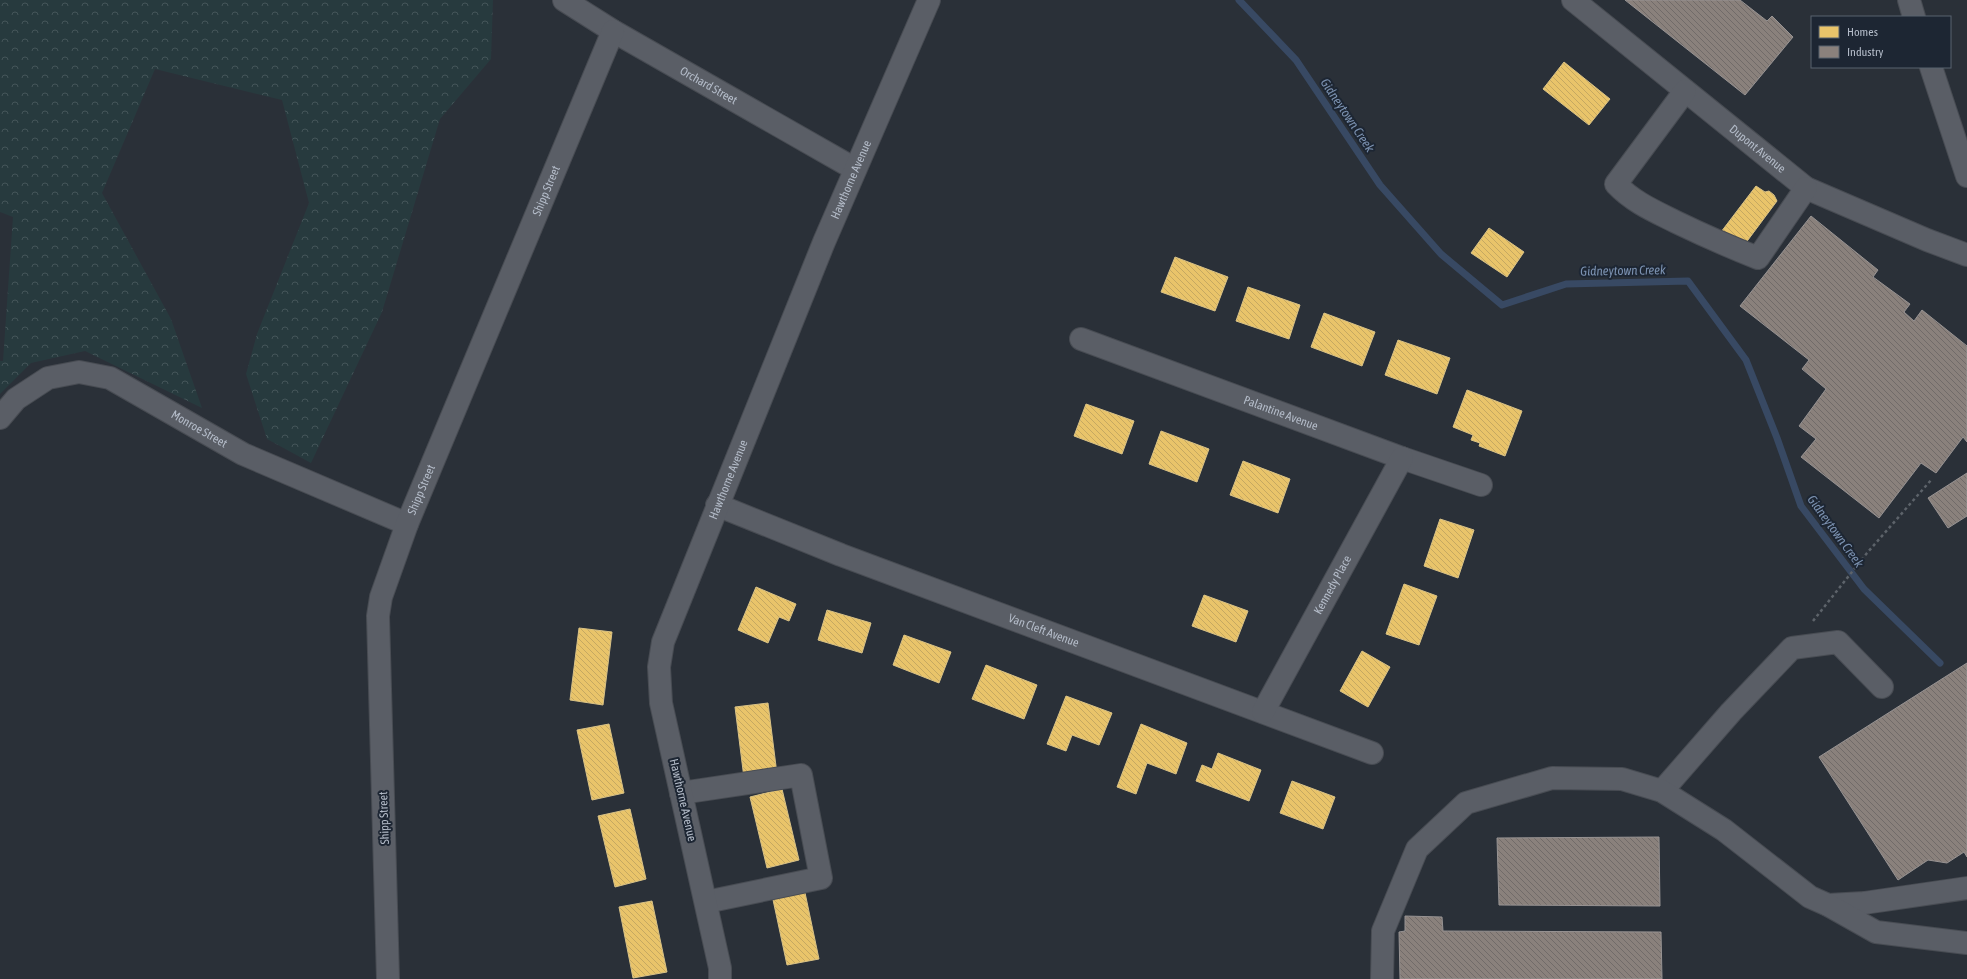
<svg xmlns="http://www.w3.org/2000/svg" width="1967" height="979" font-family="'Asap Condensed',sans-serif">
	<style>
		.forest { fill: url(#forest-crowns) }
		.homes { fill: url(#homes-back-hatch); stroke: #d9c286 }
		.industry { fill: url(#industry-back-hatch); stroke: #979393 }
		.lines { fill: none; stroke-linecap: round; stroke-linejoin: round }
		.stream { stroke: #384963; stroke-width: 7 }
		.minor-casing { stroke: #484c53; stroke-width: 24 }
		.path { stroke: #5d636a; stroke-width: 2.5; stroke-dasharray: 3 3; stroke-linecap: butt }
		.minor { stroke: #5a5e66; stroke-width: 22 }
		.labels { text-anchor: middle; stroke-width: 4; stroke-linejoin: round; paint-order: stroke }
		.street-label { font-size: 12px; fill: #b4bcc9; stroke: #1d2633 }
		.water-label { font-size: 13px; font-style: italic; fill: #7c92b1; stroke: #1d2633 }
	</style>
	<defs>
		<pattern id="forest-crowns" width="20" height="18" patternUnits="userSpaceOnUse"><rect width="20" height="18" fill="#273a3e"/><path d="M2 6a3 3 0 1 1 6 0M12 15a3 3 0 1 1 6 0" fill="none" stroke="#445559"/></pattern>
		<pattern id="homes-back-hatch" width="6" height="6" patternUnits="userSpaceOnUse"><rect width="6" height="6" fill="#e9c46a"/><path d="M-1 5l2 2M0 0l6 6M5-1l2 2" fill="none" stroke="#c5a861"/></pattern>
		<pattern id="industry-back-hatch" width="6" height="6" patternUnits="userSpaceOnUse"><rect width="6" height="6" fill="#8a817c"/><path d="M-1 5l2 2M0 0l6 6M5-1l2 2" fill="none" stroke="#716b69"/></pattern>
	</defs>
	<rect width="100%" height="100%" fill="#2a3038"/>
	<path class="forest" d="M0 0H493L491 59 440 119 382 312 311 463 267 439 246 374 257 334 309 203 282 100 155 69 102 193 171 319 202 408 85 351 31 363 0 394V361H3L13 217 0 212Z"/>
	<g class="homes">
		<path d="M1564 62 1610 99 1589 125 1543 89Z"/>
		<path d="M1756 186 1765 192 1769 191 1774 195 1777 201 1742 248 1721 232Z"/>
		<path d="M1489 228 1524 252 1507 277 1471 253Z"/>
		<path d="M1175 257 1228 277 1215 311 1161 292Z"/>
		<path d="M1248 287 1300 305 1289 339 1236 321Z"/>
		<path d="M1324 313 1375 332 1362 366 1311 347Z"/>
		<path d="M1398 340 1450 358 1437 394 1385 375Z"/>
		<path d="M1467 390 1522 411 1505 456 1479 446 1480 443 1471 440 1473 435 1453 427Z"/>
		<path d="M1086 404 1134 421 1122 454 1074 436Z"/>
		<path d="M1161 431 1209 449 1197 482 1149 464Z"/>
		<path d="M1243 461 1290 479 1278 513 1230 495Z"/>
		<path d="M1440 519 1474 530 1458 578 1424 566Z"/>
		<path d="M1404 584 1437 596 1419 645 1386 634Z"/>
		<path d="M756 587 796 604 789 621 779 617 768 643 738 630Z"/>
		<path d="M1204 595 1248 611 1236 642 1192 626Z"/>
		<path d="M827 610 871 623 862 653 818 640Z"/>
		<path d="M579 628 612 632 603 705 570 700Z"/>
		<path d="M904 635 951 652 939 683 893 665Z"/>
		<path d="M1362 651 1390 667 1368 707 1340 691Z"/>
		<path d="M986 665 1037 685 1024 719 972 699Z"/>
		<path d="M1066 696 1112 713 1099 745 1072 735 1066 751 1047 744Z"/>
		<path d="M768 703 777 774 744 778 735 707Z"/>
		<path d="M609 724 624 793 592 800 577 730Z"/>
		<path d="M1141 724 1187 743 1176 774 1147 763 1136 794 1117 787Z"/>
		<path d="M1218 753 1261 770 1249 801 1196 781 1202 765 1212 769Z"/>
		<path d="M1292 781 1335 797 1323 829 1280 813Z"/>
		<path d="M782 789 799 860 767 868 750 797Z"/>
		<path d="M630 809 646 879 615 887 598 816Z"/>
		<path d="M804 888 819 959 787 965 772 895Z"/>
		<path d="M652 901 667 972 633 978 619 907Z"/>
	</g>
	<g class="industry">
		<path d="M1625 0H1740L1767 21 1772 16 1793 37 1745 95Z"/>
		<path d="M1811 216 1878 270 1873 277 1910 304 1904 312 1914 321 1922 310 1967 346V442L1963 437 1936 473 1921 463 1879 518 1801 457 1816 439 1799 426 1826 389 1802 369 1809 360 1740 306Z"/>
		<path d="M1967 473V516L1948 528 1928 498Z"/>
		<path d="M1967 663V857L1964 852 1947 863 1928 860 1898 880 1819 757Z"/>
		<path d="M1659 837 1660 906 1499 905 1497 838Z"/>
		<path d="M1405 916 1442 917 1443 931 1661 932 1662 979H1400L1399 932 1405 931Z"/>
	</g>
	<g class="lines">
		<path class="stream" d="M1239 0 1296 60 1380 185 1441 254 1502 305 1566 284 1688 281 1746 360 1777 438 1801 506 1864 589 1940 663"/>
		<defs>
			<g id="minor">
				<path id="s1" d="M564 0 613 31 855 169"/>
				<path id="s2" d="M1573 0 1806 188 1927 240 1967 255"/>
				<path d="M1909 0 1914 17"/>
				<path d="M1931 67 1967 176"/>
				<path d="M1685 91 1616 184C1633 202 1654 211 1676 222 1703 235 1730 247 1758 258L1806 188"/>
				<path id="s3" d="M1081 339 1402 458 1481 485"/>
				<path id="s4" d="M0 418 16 399 48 378 79 372 110 378 243 454 407 524"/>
				<path id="s5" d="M717 505 841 555 1372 753"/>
				<path id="s6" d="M1263 712 1402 458"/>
				<path d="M1662 791 1731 712 1792 648 1838 642 1882 687"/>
				<path d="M681 793 801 775 821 878 706 902"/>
				<path d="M1828 905 1864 903 1967 888"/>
				<path id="s7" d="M388 979 378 616 381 597 407 524 613 31"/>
				<path id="s8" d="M720 979V968L661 703 659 667 663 642 824 242 929 0"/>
				<path d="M1382 979 1383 931 1417 849 1466 803 1552 778 1622 779 1662 791 1724 830 1810 897 1828 905 1876 932 1967 943"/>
			</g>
		</defs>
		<use href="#minor" class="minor-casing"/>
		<path class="path" d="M1813 621 1867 553 1932 479"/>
		<use href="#minor" class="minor"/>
	</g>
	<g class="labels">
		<g class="street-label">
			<text dy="4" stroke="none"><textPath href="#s1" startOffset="168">Orchard Street</textPath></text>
			<text dy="4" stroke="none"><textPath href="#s2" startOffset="237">Dupont Avenue</textPath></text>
			<text dy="4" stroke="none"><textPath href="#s8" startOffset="843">Hawthorne Avenue</textPath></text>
			<text dy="4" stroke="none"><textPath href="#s7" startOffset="821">Shipp Street</textPath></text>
			<text dy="4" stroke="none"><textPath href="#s3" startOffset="213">Palantine Avenue</textPath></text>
			<text dy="4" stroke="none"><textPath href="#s4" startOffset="229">Monroe Street</textPath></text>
			<text dy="4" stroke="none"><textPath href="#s8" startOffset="519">Hawthorne Avenue</textPath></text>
			<text dy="4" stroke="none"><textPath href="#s7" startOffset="497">Shipp Street</textPath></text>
			<text dy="4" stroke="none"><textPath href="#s6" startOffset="145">Kennedy Place</textPath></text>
			<text dy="4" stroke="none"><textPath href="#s5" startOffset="350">Van Cleft Avenue</textPath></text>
			<text transform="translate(683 800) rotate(77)" y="4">Hawthorne Avenue</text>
			<text transform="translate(384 818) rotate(-92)" y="4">Shipp Street</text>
		</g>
		<g class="water-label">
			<text transform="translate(1348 115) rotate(56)" y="5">Gidneytown Creek</text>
			<text transform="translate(1623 270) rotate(-1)" y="5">Gidneytown Creek</text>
			<text transform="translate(1836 531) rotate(54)" y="5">Gidneytown Creek</text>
		</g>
	</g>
	<rect x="1811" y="16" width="140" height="52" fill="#1d2633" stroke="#59626f"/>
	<rect x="1819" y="26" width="20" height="12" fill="#e9c46a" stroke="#59626f"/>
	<text x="1847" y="36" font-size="12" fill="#b4bcc9">Homes</text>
	<rect x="1819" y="46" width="20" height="12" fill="#8a817c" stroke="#59626f"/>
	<text x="1847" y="56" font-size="12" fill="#b4bcc9">Industry</text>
</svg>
